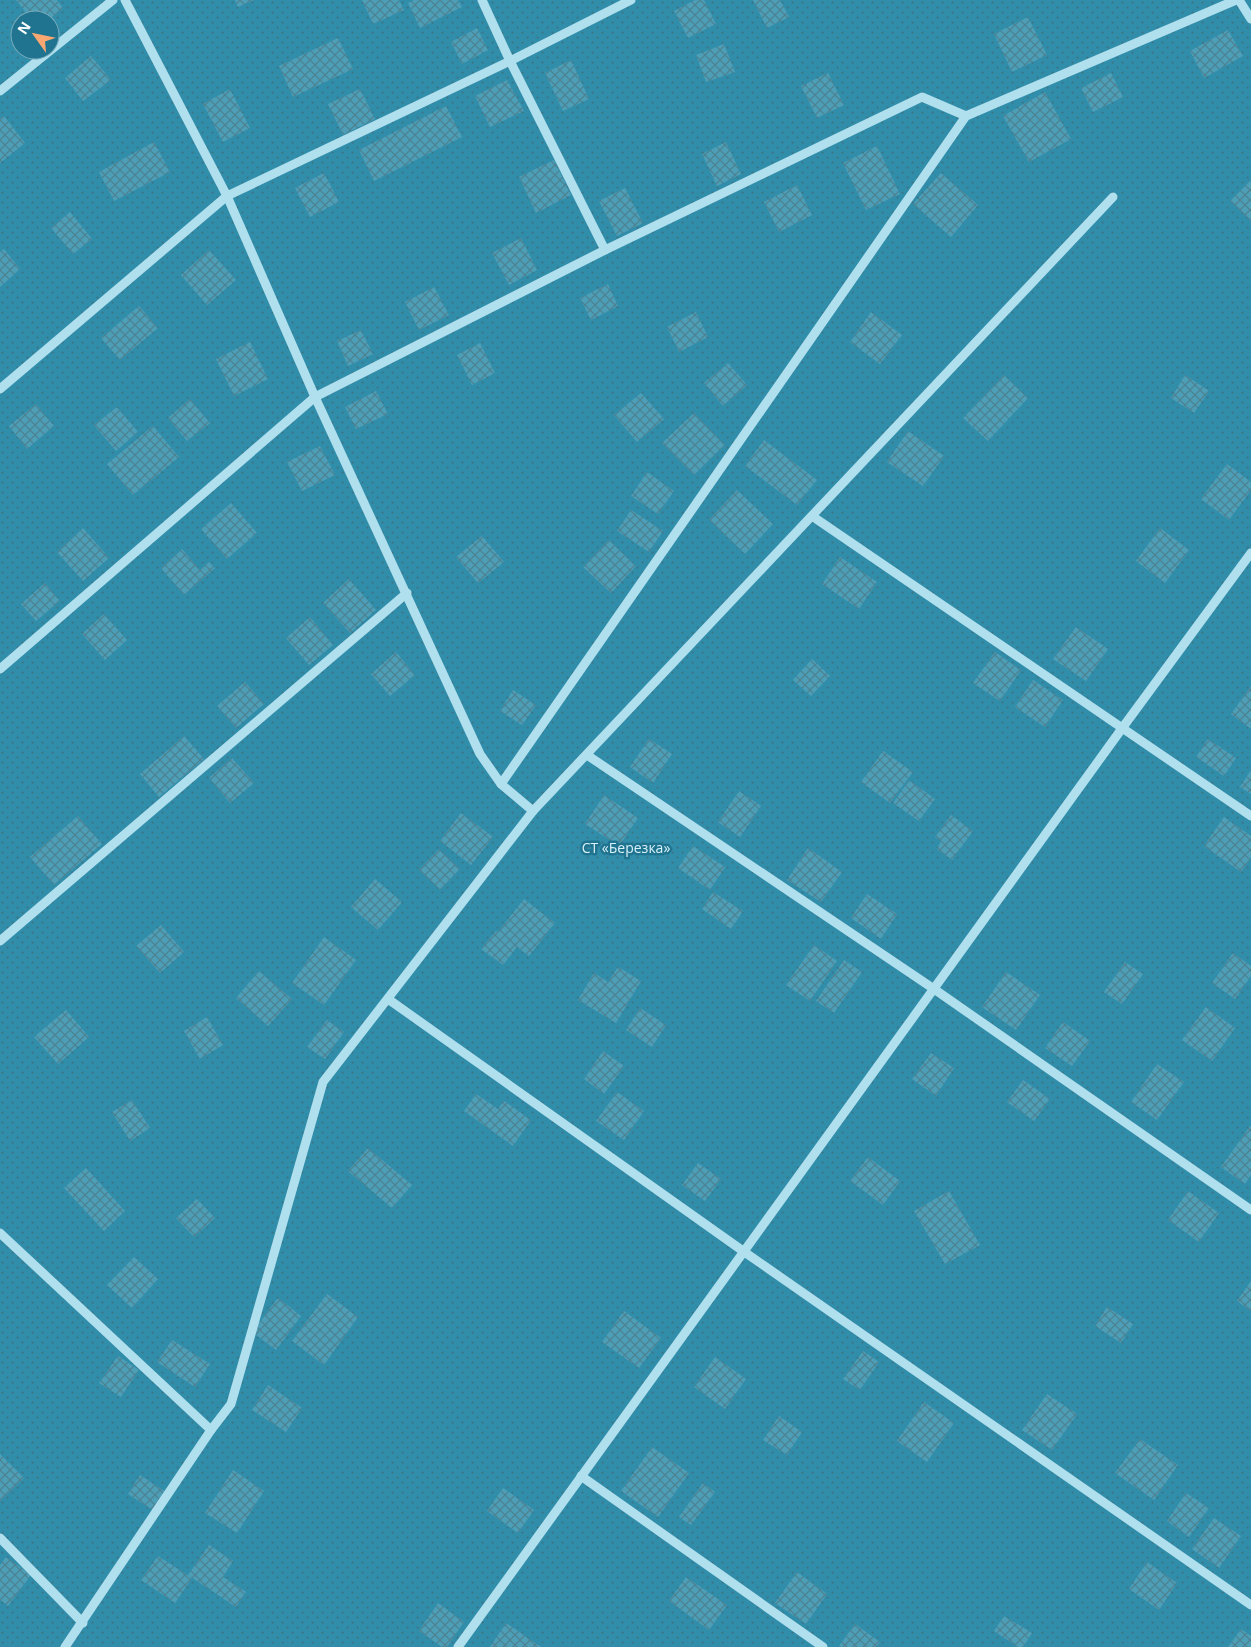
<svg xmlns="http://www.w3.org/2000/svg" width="1251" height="1647" font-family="'Open Sans',sans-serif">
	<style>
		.garden { fill: url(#garden-dots); fill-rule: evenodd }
		.building { fill: url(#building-cross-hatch) }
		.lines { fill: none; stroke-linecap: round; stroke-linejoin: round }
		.minor { stroke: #b0dfed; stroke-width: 9 }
		.labels { text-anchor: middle; stroke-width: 5; stroke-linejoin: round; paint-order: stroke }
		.park-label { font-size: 14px; fill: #d8f2f9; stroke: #207490 }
	</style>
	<defs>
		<pattern id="garden-dots" width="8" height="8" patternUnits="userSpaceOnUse" patternTransform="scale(1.25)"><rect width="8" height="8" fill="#318eab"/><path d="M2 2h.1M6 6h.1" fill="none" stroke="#3c7485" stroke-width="1.8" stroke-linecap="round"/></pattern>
		<pattern id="building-cross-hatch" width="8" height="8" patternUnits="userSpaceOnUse" patternTransform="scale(1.25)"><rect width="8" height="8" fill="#4d9fb8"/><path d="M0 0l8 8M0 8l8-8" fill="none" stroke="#4d8292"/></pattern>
	</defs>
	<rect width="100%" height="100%" fill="#207490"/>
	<path class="garden" d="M0 0H1251V1647H0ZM20 20H50V50H20Z"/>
	<g class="building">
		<path d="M16 0H57L63 8 49 20H32Z"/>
		<path d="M235 0H254L238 7Z"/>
		<path d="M362 0H399L404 10 373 24Z"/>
		<path d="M414 0H458L462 7 420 28 408 3Z"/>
		<path d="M695 0H704L716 24 688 38 674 11Z"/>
		<path d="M753 0H780L789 17 767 28Z"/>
		<path d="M1028 17 1047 55 1012 72 994 34Z"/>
		<path d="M477 28 488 50 462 64 451 42Z"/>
		<path d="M1228 30 1243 56 1204 78 1190 51Z"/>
		<path d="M338 38 353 69 293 97 279 66Z"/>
		<path d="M724 44 735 72 706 82 696 55Z"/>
		<path d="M91 56 111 80 83 101 65 78Z"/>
		<path d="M571 60 589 99 563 111 545 73Z"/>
		<path d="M828 73 844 105 817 118 801 86Z"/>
		<path d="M1111 73 1123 97 1093 112 1081 88Z"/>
		<path d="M507 80 524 111 490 127 475 96Z"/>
		<path d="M230 89 250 128 223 142 203 104Z"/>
		<path d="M360 89 375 119 343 135 328 104Z"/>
		<path d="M1045 92 1071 139 1029 162 1003 116Z"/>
		<path d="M446 106 462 137 374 181 359 150Z"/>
		<path d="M4 116 25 143 0 163V119Z"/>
		<path d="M154 142 170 172 114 201 99 172Z"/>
		<path d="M726 142 741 174 717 186 702 154Z"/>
		<path d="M877 146 900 194 866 210 843 163Z"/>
		<path d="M554 160 571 195 536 213 519 177Z"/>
		<path d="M324 173 339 202 310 217 295 188Z"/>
		<path d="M941 173 978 205 951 237 913 204Z"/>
		<path d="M1251 180V221L1230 201Z"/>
		<path d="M797 185 812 215 779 232 764 202Z"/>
		<path d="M625 188 643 223 617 236 599 201Z"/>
		<path d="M70 212 92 239 73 254 51 228Z"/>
		<path d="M521 238 537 270 509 285 492 253Z"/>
		<path d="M4 249 20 269 0 287V252Z"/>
		<path d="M209 250 236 280 207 305 181 275Z"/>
		<path d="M608 284 618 306 591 320 580 298Z"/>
		<path d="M434 287 449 315 419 330 405 302Z"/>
		<path d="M139 306 158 328 120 360 101 338Z"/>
		<path d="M696 312 708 337 679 352 667 327Z"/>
		<path d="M871 312 902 335 880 364 850 342Z"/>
		<path d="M361 330 373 354 348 366 337 341Z"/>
		<path d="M250 342 268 379 234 396 216 359Z"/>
		<path d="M480 343 495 373 472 385 457 355Z"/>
		<path d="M728 363 747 385 723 406 704 383Z"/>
		<path d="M1004 375 1028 398 988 441 963 418Z"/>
		<path d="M1185 375 1209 391 1194 413 1171 398Z"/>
		<path d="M376 391 388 414 356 429 345 407Z"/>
		<path d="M641 393 664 419 637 442 614 415Z"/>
		<path d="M190 399 210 423 187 441 168 418Z"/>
		<path d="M36 404 54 426 27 449 9 426Z"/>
		<path d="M117 407 138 432 116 451 94 425Z"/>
		<path d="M694 413 725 445 694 475 662 443Z"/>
		<path d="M153 426 179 457 133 495 107 464Z"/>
		<path d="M908 431 944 456 923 486 887 462Z"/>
		<path d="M764 440 817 480 797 505 745 466Z"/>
		<path d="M320 446 335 475 302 491 287 462Z"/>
		<path d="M1227 464 1251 482V490L1229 520 1201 499Z"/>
		<path d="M647 472 674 491 658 514 631 496Z"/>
		<path d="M737 490 773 524 745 554 709 520Z"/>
		<path d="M231 503 257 533 227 559 201 529Z"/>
		<path d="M631 510 663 531 649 552 617 531Z"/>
		<path d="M83 528 109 558 83 581 57 552Z"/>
		<path d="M1160 528 1189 550 1165 583 1136 561Z"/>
		<path d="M482 536 504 562 478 583 456 557Z"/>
		<path d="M609 540 636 566 611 593 583 567Z"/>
		<path d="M182 549 200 570 209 562 215 568 184 595 161 568Z"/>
		<path d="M840 557 877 582 859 609 822 584Z"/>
		<path d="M349 579 376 610 350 633 323 603Z"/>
		<path d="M45 583 60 601 36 621 21 604Z"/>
		<path d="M104 614 127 640 105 660 82 634Z"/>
		<path d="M310 617 333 645 309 665 286 638Z"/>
		<path d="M1076 627 1108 649 1086 681 1053 659Z"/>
		<path d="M396 652 415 675 390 696 371 674Z"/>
		<path d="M995 652 1021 670 1000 701 973 683Z"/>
		<path d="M812 659 830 676 811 696 793 680Z"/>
		<path d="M1033 680 1063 700 1045 727 1015 707Z"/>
		<path d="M245 682 264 704 236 728 217 706Z"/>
		<path d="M1251 686V729L1231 714Z"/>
		<path d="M513 690 536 705 522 725 500 711Z"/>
		<path d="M184 736 204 759 159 797 140 774Z"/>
		<path d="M649 739 672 754 653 783 630 767Z"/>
		<path d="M1208 739 1236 758 1224 776 1196 757Z"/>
		<path d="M883 751 913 772 890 803 861 782Z"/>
		<path d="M232 758 254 783 230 803 209 778Z"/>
		<path d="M1251 770V794L1240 787Z"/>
		<path d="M909 780 935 799 919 821 893 803Z"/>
		<path d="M739 791 761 806 740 837 718 822Z"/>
		<path d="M604 795 638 818 619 846 585 824Z"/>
		<path d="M461 813 493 837 471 865 440 841Z"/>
		<path d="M951 815 973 831 952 860 937 849 941 841 935 837Z"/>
		<path d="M78 816 102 844 54 885 30 857Z"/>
		<path d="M1224 817 1251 836V858L1241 872 1204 846Z"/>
		<path d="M693 846 725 867 710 890 678 868Z"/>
		<path d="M808 848 842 872 821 902 787 880Z"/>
		<path d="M439 849 460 869 440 890 419 870Z"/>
		<path d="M375 879 402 902 378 930 351 907Z"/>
		<path d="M713 892 743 911 731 929 702 909Z"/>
		<path d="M867 894 897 914 881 939 851 918Z"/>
		<path d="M524 899 555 923 529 956 517 947 503 965 481 949 496 931 498 932Z"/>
		<path d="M161 925 184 952 160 973 136 946Z"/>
		<path d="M324 937 356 960 324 1005 292 983Z"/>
		<path d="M814 945 837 961 810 1001 786 985Z"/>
		<path d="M1233 953 1251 966V976L1235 999 1212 983Z"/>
		<path d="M844 960 862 972 834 1013 816 1001Z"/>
		<path d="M1125 962 1143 974 1122 1004 1104 992Z"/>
		<path d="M618 967 641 981 616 1023 578 1000 594 973 608 982Z"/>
		<path d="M259 971 292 999 268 1026 236 998Z"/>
		<path d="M1006 972 1040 995 1016 1030 982 1007Z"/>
		<path d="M1206 1007 1235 1028 1212 1061 1182 1040Z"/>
		<path d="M640 1008 666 1025 652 1047 626 1030Z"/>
		<path d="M66 1010 89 1037 58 1064 34 1037Z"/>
		<path d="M207 1017 223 1045 200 1059 184 1031Z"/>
		<path d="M327 1020 344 1032 325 1059 307 1047Z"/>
		<path d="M1063 1022 1090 1041 1072 1066 1045 1048Z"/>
		<path d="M603 1051 624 1066 604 1094 584 1079Z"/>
		<path d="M931 1053 954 1068 936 1096 912 1079Z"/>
		<path d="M1157 1064 1184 1082 1157 1120 1131 1102Z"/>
		<path d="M1023 1080 1050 1099 1034 1121 1007 1102Z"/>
		<path d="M617 1092 644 1111 624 1140 596 1121Z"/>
		<path d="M476 1094 498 1109 504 1101 531 1120 513 1146 464 1111Z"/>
		<path d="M132 1100 150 1128 130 1141 112 1112Z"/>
		<path d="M1250 1126 1251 1127V1175L1245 1184 1221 1167Z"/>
		<path d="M368 1148 412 1185 392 1208 348 1171Z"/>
		<path d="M868 1157 900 1181 883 1205 850 1181Z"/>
		<path d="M698 1163 721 1179 705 1201 682 1185Z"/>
		<path d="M86 1168 125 1211 104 1231 64 1188Z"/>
		<path d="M949 1191 980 1245 945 1264 914 1211Z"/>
		<path d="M1188 1191 1219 1213 1199 1242 1168 1220Z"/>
		<path d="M197 1199 215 1218 194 1237 176 1218Z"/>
		<path d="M134 1257 158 1279 132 1308 107 1285Z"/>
		<path d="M1251 1281V1311L1237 1301Z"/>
		<path d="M327 1294 358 1317 324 1365 292 1341Z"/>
		<path d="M278 1298 301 1316 276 1350 252 1332Z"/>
		<path d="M1107 1307 1133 1324 1121 1343 1095 1326Z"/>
		<path d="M624 1311 661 1338 639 1368 602 1342Z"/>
		<path d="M172 1340 210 1364 195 1387 157 1362Z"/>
		<path d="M863 1351 879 1362 860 1390 843 1379Z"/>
		<path d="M118 1356 139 1370 121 1397 99 1383Z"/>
		<path d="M715 1357 746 1379 725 1409 694 1387Z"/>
		<path d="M268 1385 302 1408 286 1432 252 1410Z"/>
		<path d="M1047 1394 1077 1414 1052 1450 1022 1430Z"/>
		<path d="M924 1402 954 1423 927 1462 897 1441Z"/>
		<path d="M779 1416 802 1432 787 1455 763 1440Z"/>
		<path d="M1140 1439 1178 1465 1154 1500 1115 1473Z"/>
		<path d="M652 1447 689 1473 658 1517 621 1491Z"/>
		<path d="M0 1454 24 1478 0 1501Z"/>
		<path d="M233 1470 264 1491 237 1533 205 1513Z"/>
		<path d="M140 1475 166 1492 154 1511 128 1494Z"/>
		<path d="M703 1483 715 1492 691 1525 679 1517Z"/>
		<path d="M503 1488 534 1510 518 1533 487 1511Z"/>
		<path d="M1186 1493 1209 1508 1189 1537 1167 1521Z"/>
		<path d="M1214 1518 1241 1536 1219 1568 1192 1549Z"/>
		<path d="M209 1545 233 1561 223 1577 246 1592 236 1607 188 1575Z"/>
		<path d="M158 1556 192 1578 175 1603 141 1580Z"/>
		<path d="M6 1557 31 1575 8 1606 0 1600V1565Z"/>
		<path d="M1147 1562 1177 1583 1159 1610 1129 1589Z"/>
		<path d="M797 1572 827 1594 806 1624 775 1603Z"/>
		<path d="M686 1577 727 1605 709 1630 669 1601Z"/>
		<path d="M438 1603 464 1622 447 1647H442L419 1631Z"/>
		<path d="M1004 1616 1032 1633 1023 1647H1018L994 1631Z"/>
		<path d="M506 1623 541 1647H490Z"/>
		<path d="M855 1624 880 1642 876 1647H841L839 1646Z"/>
		<path d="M1241 1629 1251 1636V1647H1228Z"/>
	</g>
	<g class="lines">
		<g class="minor">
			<path d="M125 0 227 196 315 397 480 754 501 784 533 811"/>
			<path d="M482 0 510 61 605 250"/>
			<path d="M1239 0 1251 19"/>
			<path d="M0 91 113 0"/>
			<path d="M0 389 227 196 510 61 631 0"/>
			<path d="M812 516 1251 816"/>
			<path d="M0 669 315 397 605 250 922 97 966 116"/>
			<path d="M587 755 934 989 1251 1210"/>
			<path d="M501 784 966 116 1236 0"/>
			<path d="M0 941 407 593"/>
			<path d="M388 999 743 1251 1251 1605"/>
			<path d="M0 1233 211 1430"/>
			<path d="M581 1476 823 1647"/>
			<path d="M0 1538 83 1623"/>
			<path d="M65 1647 211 1430 231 1404 323 1082 533 811 1113 197"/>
			<path d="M458 1647 1123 727 1251 553"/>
		</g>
	</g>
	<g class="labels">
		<g class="park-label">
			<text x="626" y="853">СТ «Березка»</text>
		</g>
	</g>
	<g transform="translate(35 35) rotate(303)"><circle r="24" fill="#207490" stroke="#79acbc"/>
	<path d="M0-4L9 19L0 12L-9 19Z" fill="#faa771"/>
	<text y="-8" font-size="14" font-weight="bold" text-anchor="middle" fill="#ffffff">N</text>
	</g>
</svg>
